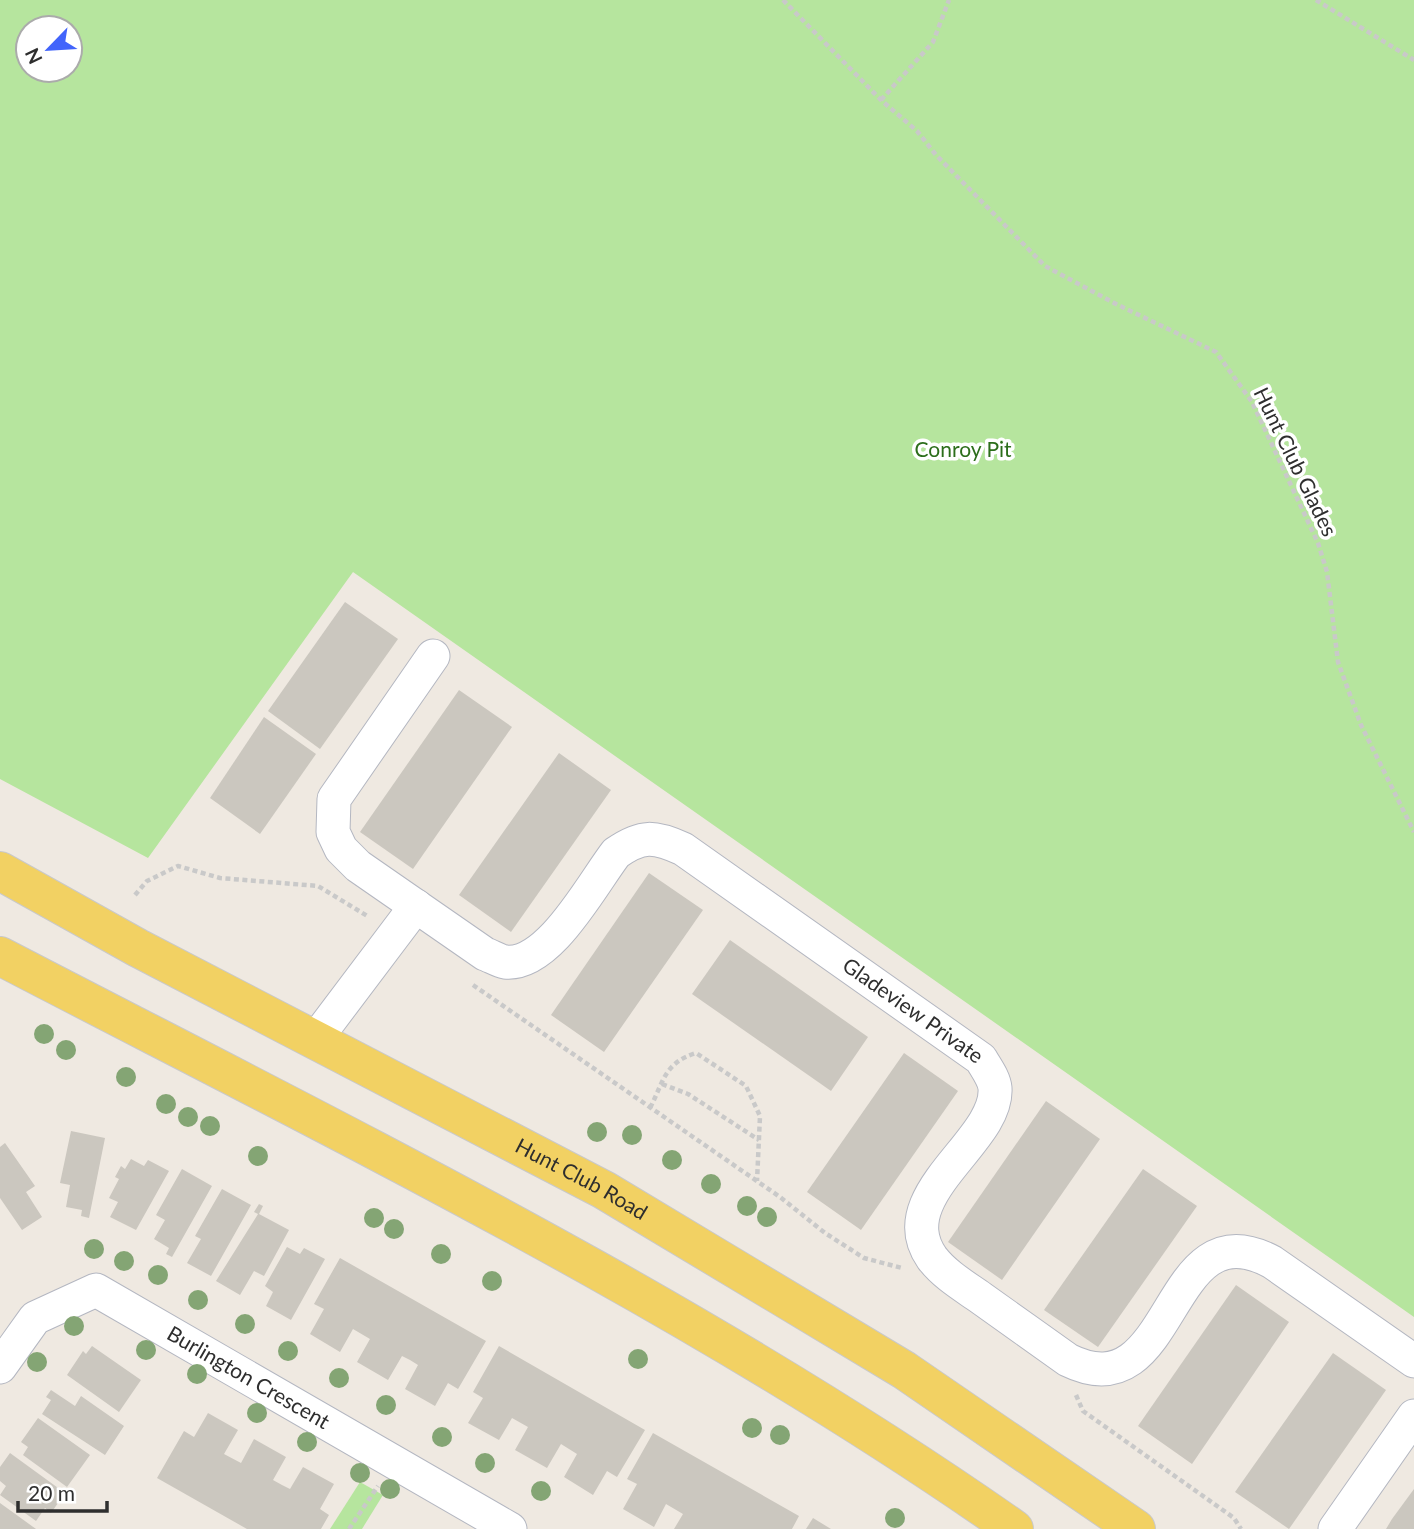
<svg xmlns="http://www.w3.org/2000/svg" width="1414" height="1529" font-family="Lato,sans-serif">
	<style>
		.green { fill: #b6e59e; fill-rule: evenodd }
		.building { fill: #cbc7bf }
		.lines { fill: none; stroke-linecap: round; stroke-linejoin: round }
		.minor-casing { stroke: #b4b7c1; stroke-width: 35 }
		.primary-casing { stroke: #c9c9c9; stroke-width: 40 }
		.path { stroke: #c9c9c9; stroke-width: 4.5; stroke-dasharray: 5 3.5; stroke-linecap: butt }
		.minor { stroke: #fff; stroke-width: 33 }
		.primary { stroke: #f2d163; stroke-width: 38 }
		.tree { fill: #84a574 }
		.labels { text-anchor: middle; stroke-width: 7; stroke-linejoin: round; paint-order: stroke }
		.park-label { font-size: 21px; fill: #2c6e1b; stroke: #fff }
		.street-label { font-size: 21px; fill: #2e2e2e; stroke: #fff }
	</style>
	<rect width="100%" height="100%" fill="#efe9e1"/>
	<g class="green">
		<path d="M0 0H1414V1317L353 572 148 858 0 779ZM70 28V70H28V28Z"/>
		<path d="M360 1482 383 1495 362 1529H330Z"/>
	</g>
	<g class="building">
		<path d="M345 602 398 639 320 749 268 711Z"/>
		<path d="M459 690 512 727 413 869 360 832Z"/>
		<path d="M264 717 316 754 260 834 210 798Z"/>
		<path d="M559 753 611 790 511 932 459 895Z"/>
		<path d="M649 873 703 910 604 1052 551 1015Z"/>
		<path d="M730 940 868 1037 831 1091 692 994Z"/>
		<path d="M904 1053 958 1091 861 1230 807 1192Z"/>
		<path d="M1046 1101 1100 1139 1002 1280 948 1242Z"/>
		<path d="M71 1131 105 1138 89 1218 81 1216 82 1210 66 1207 70 1185 60 1183Z"/>
		<path d="M5 1143 35 1186 26 1192 42 1217 22 1230 0 1198V1147Z"/>
		<path d="M131 1159 144 1166 148 1160 169 1171 136 1230 110 1217 118 1202 109 1198 119 1179 115 1177 121 1166 125 1169Z"/>
		<path d="M182 1169 212 1186 172 1257 166 1254 169 1248 154 1239 165 1220 156 1215Z"/>
		<path d="M1143 1169 1197 1206 1098 1347 1044 1310Z"/>
		<path d="M222 1189 251 1205 211 1276 187 1263 201 1239 195 1236Z"/>
		<path d="M259 1204 263 1206 259 1214 289 1230 264 1276 254 1271 240 1295 216 1281 258 1214 254 1212Z"/>
		<path d="M287 1247 300 1254 304 1248 325 1259 291 1320 266 1306 273 1292 265 1286Z"/>
		<path d="M340 1258 486 1341 458 1389 448 1383 435 1406 405 1389 418 1365 410 1360 402 1356 388 1380 357 1362 370 1339 353 1329 340 1352 310 1334 324 1309 314 1304Z"/>
		<path d="M1236 1285 1289 1322 1192 1464 1138 1426Z"/>
		<path d="M92 1346 141 1380 119 1412 67 1375 83 1351 86 1354Z"/>
		<path d="M499 1346 645 1430 617 1477 607 1471 593 1495 564 1477 577 1454 561 1444 547 1468 515 1450 528 1427 512 1418 499 1440 468 1423 483 1398 473 1392Z"/>
		<path d="M1333 1353 1386 1390 1289 1529 1235 1492Z"/>
		<path d="M51 1390 75 1406 81 1396 124 1426 105 1455 42 1414 51 1400 46 1397Z"/>
		<path d="M208 1413 238 1430 224 1454 241 1463 254 1439 286 1457 273 1480 282 1485 290 1489 303 1467 334 1484 320 1509 329 1515 321 1529H247L157 1478 184 1431 194 1437Z"/>
		<path d="M38 1418 90 1455 67 1487 23 1455 28 1447 21 1442Z"/>
		<path d="M653 1433 799 1516 792 1529H674L683 1514 666 1504 654 1527 623 1509 637 1484 627 1479Z"/>
		<path d="M10 1453 65 1493 51 1513 45 1508 36 1521 0 1495 6 1486 0 1481V1467Z"/>
		<path d="M1414 1489V1529H1386L1392 1519Z"/>
		<path d="M0 1503 36 1529H0Z"/>
		<path d="M813 1518 831 1529H806Z"/>
	</g>
	<g class="lines">
		<defs>
			<g id="minor">
				<path id="s1" d="M433 656 334 799 333 832 341 849 358 866 485 954C491 956 499 961 505 962 549 967 592 884 616 853 642 835 654 836 683 849L981 1059C986 1068 994 1078 995 1088 999 1142 888 1195 932 1258 945 1275 964 1286 981 1298 1010 1319 1039 1339 1068 1360 1178 1414 1162 1203 1272 1262L1414 1361"/>
				<path d="M315 1040 416 906"/>
				<path id="s2" d="M0 1367 35 1318 96 1290 510 1529"/>
				<path d="M1335 1529 1414 1416"/>
			</g>
			<g id="primary">
				<path id="s3" d="M0 871 138 948 604 1190 904 1370 1136 1529"/>
				<path d="M0 956C344 1135 696 1306 1014 1529"/>
			</g>
		</defs>
		<use href="#minor" class="minor-casing"/>
		<use href="#primary" class="primary-casing"/>
		<g class="path">
			<path d="M783 0 881 100 917 131 936 155 1045 266 1116 304 1216 352 1252 402 1318 543 1327 572 1338 662 1361 725 1414 832"/>
			<path d="M1316 0 1414 60"/>
			<path d="M881 100 933 42 949 0"/>
			<path d="M135 895 147 881 178 866 220 878 318 886 369 917"/>
			<path d="M473 985 780 1197 825 1233 864 1258 902 1268"/>
			<path d="M662 1084 688 1094 759 1140"/>
			<path d="M650 1108C664 1081 664 1063 696 1053L746 1086 760 1116 757 1181"/>
			<path d="M1076 1395 1083 1411 1234 1518 1241 1529"/>
			<path d="M349 1529 378 1486"/>
		</g>
		<use href="#minor" class="minor"/>
		<use href="#primary" class="primary"/>
	</g>
	<g class="tree">
		<circle cx="44" cy="1034" r="10"/>
		<circle cx="66" cy="1050" r="10"/>
		<circle cx="126" cy="1077" r="10"/>
		<circle cx="166" cy="1104" r="10"/>
		<circle cx="188" cy="1117" r="10"/>
		<circle cx="210" cy="1126" r="10"/>
		<circle cx="597" cy="1132" r="10"/>
		<circle cx="632" cy="1135" r="10"/>
		<circle cx="258" cy="1156" r="10"/>
		<circle cx="672" cy="1160" r="10"/>
		<circle cx="711" cy="1184" r="10"/>
		<circle cx="747" cy="1206" r="10"/>
		<circle cx="767" cy="1217" r="10"/>
		<circle cx="374" cy="1218" r="10"/>
		<circle cx="394" cy="1229" r="10"/>
		<circle cx="94" cy="1249" r="10"/>
		<circle cx="441" cy="1254" r="10"/>
		<circle cx="124" cy="1261" r="10"/>
		<circle cx="158" cy="1275" r="10"/>
		<circle cx="492" cy="1281" r="10"/>
		<circle cx="198" cy="1300" r="10"/>
		<circle cx="245" cy="1324" r="10"/>
		<circle cx="74" cy="1326" r="10"/>
		<circle cx="146" cy="1350" r="10"/>
		<circle cx="288" cy="1351" r="10"/>
		<circle cx="638" cy="1359" r="10"/>
		<circle cx="37" cy="1362" r="10"/>
		<circle cx="197" cy="1374" r="10"/>
		<circle cx="339" cy="1378" r="10"/>
		<circle cx="386" cy="1405" r="10"/>
		<circle cx="257" cy="1413" r="10"/>
		<circle cx="752" cy="1428" r="10"/>
		<circle cx="780" cy="1435" r="10"/>
		<circle cx="442" cy="1437" r="10"/>
		<circle cx="307" cy="1442" r="10"/>
		<circle cx="485" cy="1463" r="10"/>
		<circle cx="360" cy="1473" r="10"/>
		<circle cx="390" cy="1489" r="10"/>
		<circle cx="541" cy="1491" r="10"/>
		<circle cx="895" cy="1518" r="10"/>
	</g>
	<g class="labels">
		<g class="park-label">
			<text x="963" y="457">Conroy Pit</text>
		</g>
		<g class="street-label">
			<text transform="translate(1295 462) rotate(64)" y="7">Hunt Club Glades</text>
			<text dy="7" stroke="none"><textPath href="#s1" startOffset="940">Gladeview Private</textPath></text>
			<text dy="7" stroke="none"><textPath href="#s3" startOffset="658">Hunt Club Road</textPath></text>
			<text dy="7" stroke="none"><textPath href="#s2" startOffset="303">Burlington Crescent</textPath></text>
		</g>
	</g>
	<g transform="translate(49 49) rotate(245)"><circle r="33" fill="#ffffff" stroke="#ababab" stroke-width="2"/>
	<path d="M0-5L12 26L0 18L-12 26Z" fill="#4264fb"/>
	<text y="-10" font-size="19" font-weight="bold" text-anchor="middle" fill="#2e2e2e">N</text>
	</g>
	<path d="M18 1501v10h89v-10" fill="none" stroke="#2e2e2e" stroke-width="3.5"/>
	<text x="28" y="1501" font-size="21" fill="#2e2e2e" stroke="#ffffff" stroke-width="5" paint-order="stroke">20 m</text>
</svg>
